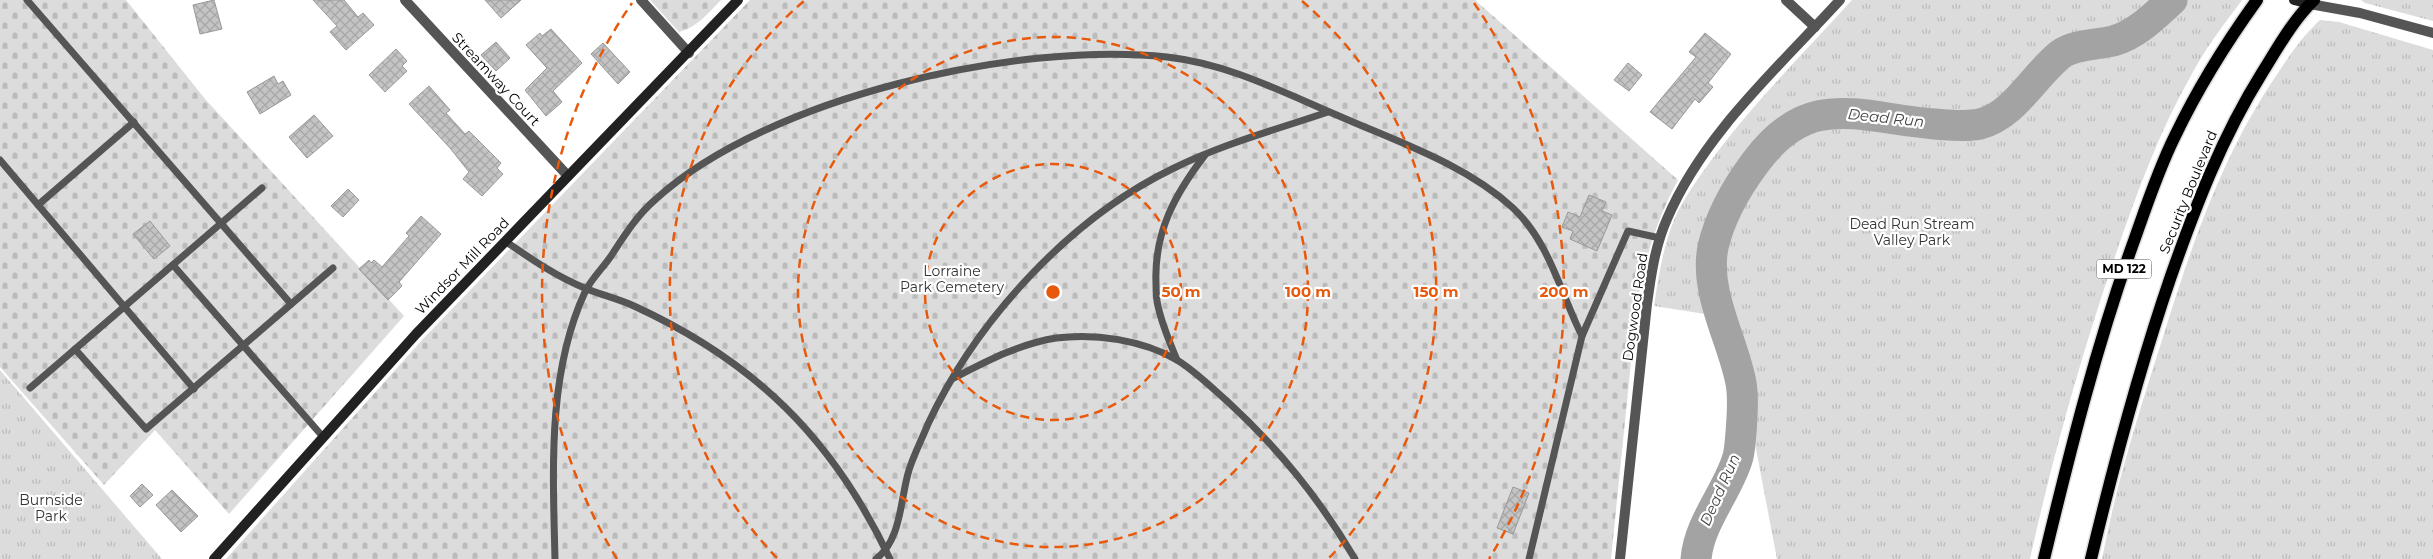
<svg xmlns="http://www.w3.org/2000/svg" width="2433" height="559" font-family="Montserrat,sans-serif">
	<style>
		.cemetery { fill: url(#cemetery-stones) }
		.park { fill: url(#park-tufts) }
		.lines { fill: none; stroke-linecap: round; stroke-linejoin: round }
		.river { stroke: #a3a3a3; stroke-width: 31 }
		.building { fill: url(#building-cross-hatch); stroke: #999 }
		.primary-casing { stroke: #dbdbdb; stroke-width: 15 }
		.service { stroke: #555; stroke-width: 7 }
		.minor { stroke: #555; stroke-width: 10 }
		.tertiary { stroke: #555; stroke-width: 10 }
		.secondary { stroke: #222; stroke-width: 10 }
		.primary { stroke: #000; stroke-width: 12 }
		.ring { fill: none; stroke: #e8590c; stroke-width: 2.5; stroke-dasharray: 9 6 }
		.labels { text-anchor: middle; stroke-width: 4.5; stroke-linejoin: round; paint-order: stroke }
		.shield { fill: #fff; stroke: #4c4c4c; stroke-width: 1 }
		.shield-label { font-size: 12px; font-weight: bold; fill: #000 }
		.street-label { font-size: 14px; fill: #000; stroke: #fff }
		.park-label { font-size: 14px; fill: #333; stroke: #fff }
		.water-label { font-size: 15px; font-style: italic; fill: #444; stroke: #fff }
		.centre { fill: #e8590c; stroke: #fff; stroke-width: 2.5 }
		.ring-label { font-size: 15px; text-anchor: middle; font-weight: bold; fill: #e8590c; stroke: #fff; stroke-width: 4.5; stroke-linejoin: round; paint-order: stroke }
	</style>
	<defs>
		<pattern id="cemetery-stones" width="16" height="16" patternUnits="userSpaceOnUse" patternTransform="scale(1.25)"><rect width="16" height="16" fill="#dcdcdc"/><path d="M2 7V4a2 2 0 0 1 4 0v3zM10 15v-3a2 2 0 0 1 4 0v3z" fill="#bbb"/></pattern>
		<pattern id="park-tufts" width="24" height="20" patternUnits="userSpaceOnUse" patternTransform="scale(1.25)"><rect width="24" height="20" fill="#dcdcdc"/><path d="M3 7l-1-3M5 7V3M7 7l1-3M15 17l-1-3M17 17v-4M19 17l1-3" fill="none" stroke="#bbb"/></pattern>
		<pattern id="building-cross-hatch" width="8" height="8" patternUnits="userSpaceOnUse" patternTransform="scale(1.25)"><rect width="8" height="8" fill="#c4c4c4"/><path d="M0 0l8 8M0 8l8-8" fill="none" stroke="#a7a7a7"/></pattern>
	</defs>
	<rect width="100%" height="100%" fill="#fff"/>
	<g class="cemetery">
		<path d="M0 0H126L205 99 404 316 229 514 155 430 104 485 0 367Z"/>
		<path d="M650 0H721C708 13 698 27 679 32Z"/>
		<path d="M750 0H1475L1678 180C1656 221 1646 256 1637 303L1611 559H226L422 340Z"/>
	</g>
	<g class="park">
		<path d="M1852 0H2242C2225 23 2207 46 2193 72 2154 140 2129 215 2104 289 2075 378 2050 468 2030 559H1777L1731 318 1654 306C1658 280 1662 253 1671 228 1678 207 1692 187 1705 169 1748 108 1802 55 1852 0Z"/>
		<path d="M2361 0H2433V21L2365 3Z"/>
		<path d="M2320 20 2339 22 2433 50V559H2102C2116 484 2139 412 2162 340 2191 247 2222 154 2278 73 2291 53 2303 36 2320 20Z"/>
		<path d="M0 370 162 559H0Z"/>
	</g>
	<g class="lines">
		<path class="river" d="M1696 559C1699 523 1726 494 1737 460 1740 452 1740 441 1741 433 1742 417 1744 399 1741 383 1733 340 1704 293 1713 247 1720 217 1737 187 1755 163 1809 89 1859 118 1935 124 1949 125 1966 127 1980 124 2015 115 2033 76 2061 54 2075 44 2096 45 2113 41 2135 35 2155 16 2172 0"/>
	</g>
	<g class="building">
		<path d="M214 0 222 29 200 34 193 5Z"/>
		<path d="M313 0H344L358 17 363 13 374 25 346 50 330 32 337 26Z"/>
		<path d="M485 0H521L501 18Z"/>
		<path d="M551 29 582 63 553 91 562 102 546 116 525 90 547 68 526 45 540 33 542 36Z"/>
		<path d="M1705 33 1731 54 1708 83 1713 87 1699 103 1695 99 1672 129 1650 112 1696 57 1689 52Z"/>
		<path d="M496 42 510 58 496 71 481 55Z"/>
		<path d="M603 43 630 72 618 84 591 54Z"/>
		<path d="M396 49 407 61 402 66 407 71 385 92 369 75Z"/>
		<path d="M1628 63 1642 75 1629 91 1614 80Z"/>
		<path d="M274 76 278 84 283 81 291 95 260 114 247 92Z"/>
		<path d="M429 86 450 110 446 113 465 134 469 131 501 163 497 168 503 174 482 196 463 179 469 172 450 148 409 104Z"/>
		<path d="M314 115 333 136 307 158 289 137Z"/>
		<path d="M348 189 359 200 343 217 331 206Z"/>
		<path d="M1589 195 1606 202 1602 211 1612 215 1597 251 1570 239 1573 231 1562 227 1568 212 1580 217Z"/>
		<path d="M421 216 441 234 399 282 402 286 388 300 359 269 369 260 371 263 374 260 382 267 409 236 406 233Z"/>
		<path d="M150 221 170 246 154 259 133 234Z"/>
		<path d="M142 484 153 495 140 507 130 496Z"/>
		<path d="M1513 487 1529 493 1513 534 1497 528Z"/>
		<path d="M172 490 198 516 181 532 156 505Z"/>
	</g>
	<g class="lines">
		<defs>
			<g id="primary">
				<path d="M2044 559C2070 451 2097 343 2135 238 2147 204 2159 168 2175 136 2198 88 2226 43 2257 0"/>
				<path d="M2091 559C2114 463 2139 369 2171 276 2196 205 2222 137 2262 73 2277 49 2293 20 2314 0"/>
			</g>
		</defs>
		<use href="#primary" class="primary-casing"/>
		<g class="service">
			<path d="M27 0 291 304"/>
			<path d="M0 160 194 389"/>
			<path d="M38 205 134 122"/>
			<path d="M505 241C531 259 557 277 587 289 602 295 619 299 634 306 754 361 833 438 890 559"/>
			<path d="M173 265 324 438"/>
			<path d="M1582 336 1628 231 1660 238"/>
			<path d="M75 349 146 429 333 268"/>
			<path d="M1177 360C1170 343 1162 325 1158 306 1156 299 1156 291 1156 283 1154 232 1175 194 1205 155"/>
			<path d="M954 378C987 361 1019 344 1056 338 1095 333 1143 340 1177 360 1195 371 1211 387 1227 401 1279 449 1319 498 1355 559"/>
			<path d="M30 388 262 188"/>
			<path d="M555 559C553 472 547 374 585 292 591 279 603 268 611 256 624 236 637 215 656 199 768 97 1018 41 1167 57 1229 64 1282 92 1339 116 1398 142 1465 164 1513 208 1550 243 1560 292 1582 336L1529 559"/>
			<path d="M876 559C902 539 900 499 909 470 914 454 922 439 928 424 976 321 1069 219 1172 169 1222 144 1275 130 1328 112"/>
		</g>
		<g class="minor">
			<path d="M405 0 568 176"/>
			<path d="M641 0 689 53"/>
			<path d="M1786 0 1815 27"/>
			<path d="M2310 4 2360 13 2433 33"/>
		</g>
		<path class="tertiary" d="M1620 559 1647 304C1651 275 1655 246 1667 219 1703 134 1778 68 1840 0"/>
		<g class="secondary">
			<path d="M2294 0 2310 4"/>
			<path d="M214 559 416 334 738 0"/>
		</g>
		<use href="#primary" class="primary"/>
	</g>
	<g class="ring">
		<circle cx="1053" cy="292" r="128"/>
		<circle cx="1053" cy="292" r="255"/>
		<path d="M777 558A383 383 0 0 1 804 1M1302 1A383 383 0 0 1 1329 558"/>
		<path d="M617 559A511 511 0 0 1 632 3M1474 3A511 511 0 0 1 1489 559"/>
	</g>
	<g class="labels">
		<rect class="shield" x="2096.5" y="259.5" width="55" height="19" rx="4"/>
		<g class="shield-label">
			<text x="2124" y="273">MD 122</text>
		</g>
		<g class="street-label">
			<text transform="translate(496 79) rotate(47)" y="5">Streamway Court</text>
			<text transform="translate(2188 192) rotate(-68)" y="5">Security Boulevard</text>
			<text transform="translate(462 266) rotate(-46)" y="5">Windsor Mill Road</text>
			<text transform="translate(1635 307) rotate(-82)" y="5">Dogwood Road</text>
		</g>
		<g class="park-label">
			<text x="1912" y="229">Dead Run Stream<tspan x="1912" dy="16">Valley Park</tspan></text>
			<text x="952" y="276">Lorraine<tspan x="952" dy="16">Park Cemetery</tspan></text>
			<text x="51" y="505">Burnside<tspan x="51" dy="16">Park</tspan></text>
		</g>
		<g class="water-label">
			<text transform="translate(1886 118) rotate(6)" y="5">Dead Run</text>
			<text transform="translate(1720 490) rotate(-66)" y="5">Dead Run</text>
		</g>
	</g>
	<circle cx="1053" cy="292" r="8" class="centre"/>
	<g class="ring-label">
		<text x="1181" y="297">50 m</text>
		<text x="1308" y="297">100 m</text>
		<text x="1436" y="297">150 m</text>
		<text x="1564" y="297">200 m</text>
	</g>
</svg>
